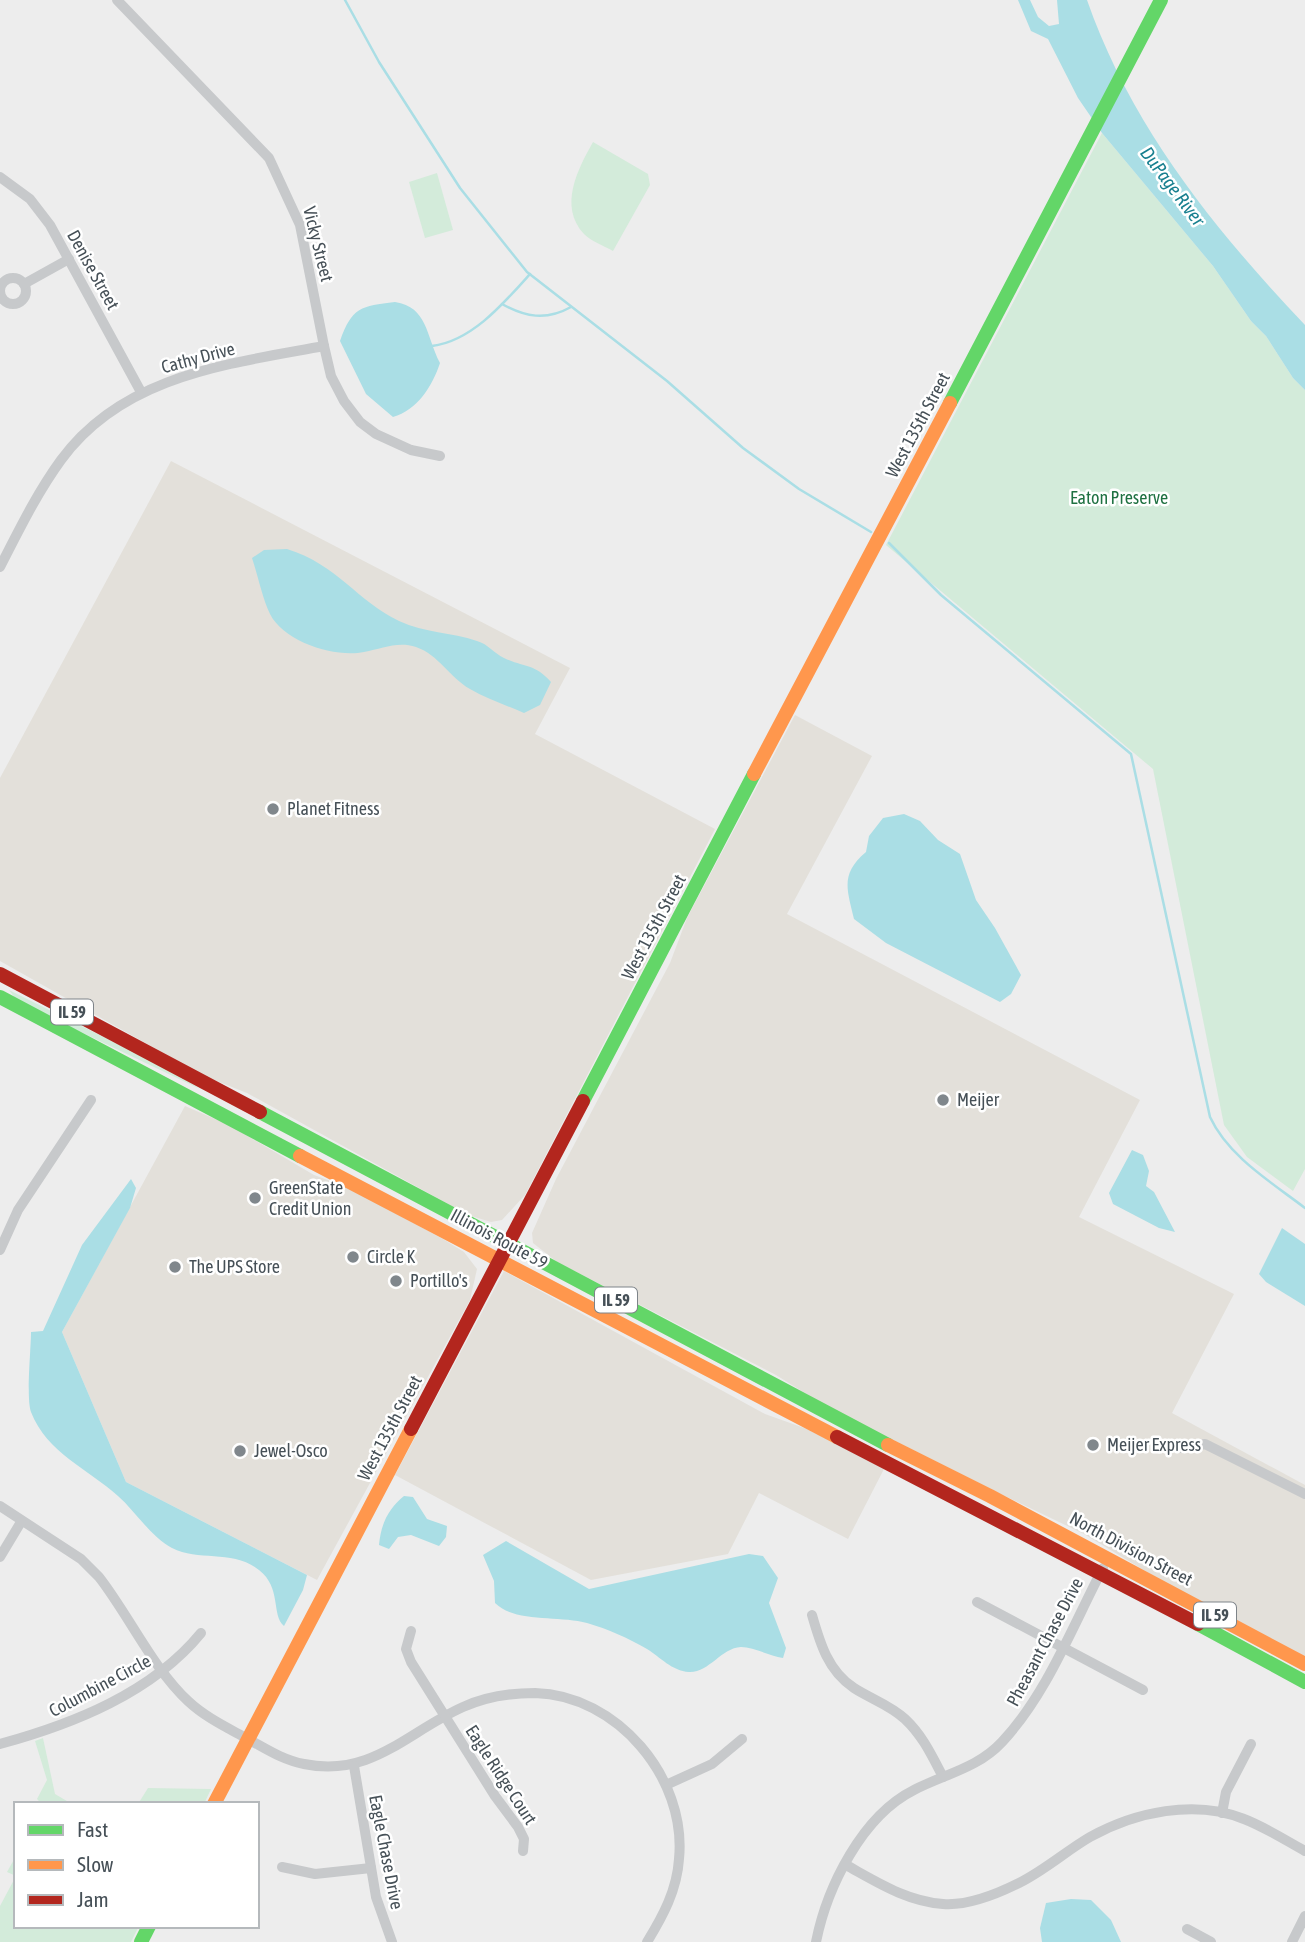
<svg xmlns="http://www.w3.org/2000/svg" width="1305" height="1942" font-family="'Asap Condensed',sans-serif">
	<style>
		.commercial { fill: #e3e0da }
		.green { fill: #d3ebda }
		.water { fill: #aadee5 }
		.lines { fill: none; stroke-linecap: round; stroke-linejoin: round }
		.stream { stroke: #aadee5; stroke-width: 2.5 }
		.street { stroke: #c7c9cb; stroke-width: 10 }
		.fast { stroke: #63d668; stroke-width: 14 }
		.slow { stroke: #ff974d; stroke-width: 14 }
		.jam { stroke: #b3261e; stroke-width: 14 }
		.poi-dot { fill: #80878c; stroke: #fff; stroke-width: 2.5 }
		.labels { text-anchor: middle; stroke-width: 5; stroke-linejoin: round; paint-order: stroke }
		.shield { fill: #fff; stroke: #7e8489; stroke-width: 2 }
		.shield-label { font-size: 16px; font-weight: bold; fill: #465057 }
		.street-label { font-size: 18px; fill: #465057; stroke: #fff }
		.park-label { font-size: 18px; fill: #1f7142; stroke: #fff }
		.poi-label { font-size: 18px; fill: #465057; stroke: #fff; text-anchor: start }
		.water-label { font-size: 19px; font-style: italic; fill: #198090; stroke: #fff }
	</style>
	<rect width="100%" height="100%" fill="#ededed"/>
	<g class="commercial">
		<path d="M171 461 570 668 535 734 715 829 525 1195 502 1220 491 1222 468 1215 247 1093 204 1076 0 961V778Z"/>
		<path d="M795 715 872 756 787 914 1140 1100 1079 1217 1234 1294 1172 1413 1305 1485V1658L1157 1578 1084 1534 853 1423 776 1375 557 1262 533 1243 532 1233 556 1179 670 963 687 918Z"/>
		<path d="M185 1106 229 1125 314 1175 347 1187 443 1239 464 1252 477 1269 470 1300 317 1580 126 1482 62 1332Z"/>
		<path d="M504 1271 765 1414 807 1429 884 1469 848 1539 759 1493 728 1554 591 1580 395 1475Z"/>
	</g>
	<g class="green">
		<path d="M1102 133 1213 266 1251 321 1266 336 1293 378 1305 390V1169L1293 1191 1247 1157 1224 1125 1153 769 886 545Z"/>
		<path d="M593 142 648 174 650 185 613 251C604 246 591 241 584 234 558 206 578 169 593 142Z"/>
		<path d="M437 173 453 230 425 238 409 182Z"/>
		<path d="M9 990 174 1072 200 1089 62 1023 15 998Z"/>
		<path d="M43 1738 55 1794 72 1804H42L37 1799 47 1780 35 1741Z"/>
		<path d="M148 1788 211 1789 204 1804H138Z"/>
		<path d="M16 1856V1926H139L131 1942H0V1906L16 1876 7 1872Z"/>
	</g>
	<g class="water">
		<path d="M1018 0H1030L1038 17 1049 26 1059 24 1057 0H1087C1131 126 1214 229 1305 325V390L1293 378 1266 336 1251 321 1213 266 1102 133 1078 98 1048 39 1031 31Z"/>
		<path d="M395 302C428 307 426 336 440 363 432 387 417 410 393 417L366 394 340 341C352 307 361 306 395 302Z"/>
		<path d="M287 549C338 565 357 601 399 621 425 633 451 632 477 641 488 644 495 654 504 658 525 668 534 663 551 682L540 705 524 713C506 705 487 699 470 689 449 677 439 655 416 647 397 641 382 649 364 652 335 658 284 642 270 614 262 597 258 576 252 558L264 550Z"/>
		<path d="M904 814 920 821 938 840 960 854 976 900 995 928 1021 975 1011 994 1000 1002 886 943 854 919C847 889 840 874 866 852L869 836 883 818Z"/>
		<path d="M1132 1150 1143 1155 1149 1171 1146 1186 1154 1192 1175 1232 1159 1228 1113 1204 1109 1193Z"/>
		<path d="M131 1179 136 1188 130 1208 62 1332 126 1482 307 1575 303 1590 284 1626C271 1615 282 1588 259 1570 233 1549 199 1562 172 1548 151 1537 136 1512 118 1496 88 1469 47 1453 31 1412 26 1398 31 1350 31 1332L43 1331 82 1245Z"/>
		<path d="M1282 1228 1305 1244V1306L1266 1282 1259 1274Z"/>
		<path d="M404 1496 413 1497 427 1519 447 1526 446 1537 439 1546 411 1535 398 1537 389 1549 379 1545C381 1524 388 1509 404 1496Z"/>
		<path d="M506 1541 589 1589 749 1554 763 1556 778 1578 769 1603 786 1648 783 1658C769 1656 754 1647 741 1647 721 1648 709 1673 689 1672 672 1671 660 1657 647 1649 628 1638 608 1629 587 1623 559 1615 515 1623 495 1603L494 1581 483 1555Z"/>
		<path d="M1071 1899 1091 1900 1111 1920 1121 1942H1042L1040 1928 1046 1903Z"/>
	</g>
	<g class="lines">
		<g class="stream">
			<path d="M345 0 379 62 460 188 527 272 667 381 743 448 799 489 871 532"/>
			<path d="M502 304C525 317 546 321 571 307"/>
			<path d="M432 346C472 341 504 303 530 274"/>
			<path d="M889 543 941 595 1131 754 1210 1117C1228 1156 1271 1182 1305 1208"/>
		</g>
		<g class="street">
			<path d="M117 0 269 158 300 225 324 346 331 376 344 401 360 422 376 434 411 450 440 456"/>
			<path d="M0 177 30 199 50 225 141 392"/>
			<circle cx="13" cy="291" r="13"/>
			<path d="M24 284 69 259"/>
			<path d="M0 567C19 530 37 493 61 460 123 375 228 364 324 346"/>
			<path d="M0 1250 18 1210 91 1100"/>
			<path d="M1163 1446 1183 1448 1205 1444 1305 1494"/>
			<path d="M0 1506 81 1559 99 1577C128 1614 154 1670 188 1701 205 1717 226 1727 246 1738 265 1748 282 1760 304 1764 371 1778 407 1732 463 1707 485 1697 511 1693 535 1693 617 1695 687 1778 679 1859 677 1890 663 1916 647 1942"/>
			<path d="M0 1557 21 1522"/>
			<path d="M977 1602 1143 1690"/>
			<path d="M812 1615C820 1643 828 1671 854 1688 871 1699 890 1705 905 1719 923 1736 932 1756 943 1777"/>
			<path d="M411 1631 406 1649 411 1662 495 1796 518 1827 524 1839 523 1851"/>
			<path d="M0 1744C73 1724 152 1693 201 1633"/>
			<path d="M354 1766 376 1897 392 1942"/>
			<path d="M666 1785 712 1764 742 1739"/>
			<path d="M1222 1813 1226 1792 1251 1744"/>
			<path d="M846 1865C877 1882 906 1901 943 1904 968 1906 997 1894 1019 1883 1045 1870 1066 1851 1090 1837 1135 1812 1195 1799 1244 1819 1265 1827 1285 1840 1305 1851"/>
			<path d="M282 1867 315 1874 371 1868"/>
			<path d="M1187 1929 1211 1942"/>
			<path d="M816 1942C827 1887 862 1816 914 1790 945 1774 978 1768 1002 1742 1047 1694 1073 1625 1103 1568"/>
			<path d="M1292 1942 1305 1916"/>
		</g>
		<g class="fast">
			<path d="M950 403 1161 0"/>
			<path d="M0 997 300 1156"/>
			<path d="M583 1101 754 774"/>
			<path d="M260 1112 888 1445"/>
			<path d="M1198 1624 1305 1682"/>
			<path d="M141 1942 149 1926"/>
		</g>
		<g class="slow">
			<path d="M754 774 950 403"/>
			<path d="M300 1156 837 1437"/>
			<path d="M888 1445 990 1496 1305 1664"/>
			<path d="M214 1804 411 1429"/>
		</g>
		<g class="jam">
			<path d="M0 974 260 1112"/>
			<path d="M411 1429 583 1101"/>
			<path d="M837 1437 1198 1624"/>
		</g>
	</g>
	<g class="poi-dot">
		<circle cx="273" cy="809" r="7"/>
		<circle cx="943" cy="1100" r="7"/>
		<circle cx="255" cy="1198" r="7"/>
		<circle cx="353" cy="1257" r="7"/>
		<circle cx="175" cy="1267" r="7"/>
		<circle cx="396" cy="1281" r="7"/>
		<circle cx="1093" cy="1445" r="7"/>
		<circle cx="240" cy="1451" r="7"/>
	</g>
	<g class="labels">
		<g class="shield">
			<rect x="51" y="999.5" width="42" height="25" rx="5"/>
			<rect x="595" y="1287.5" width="42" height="25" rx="5"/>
			<rect x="1194" y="1602.5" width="42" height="25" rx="5"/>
		</g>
		<g class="shield-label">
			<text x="72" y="1018">IL 59</text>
			<text x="616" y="1306">IL 59</text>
			<text x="1215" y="1621">IL 59</text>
		</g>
		<g class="street-label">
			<text transform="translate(318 244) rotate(76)" y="6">Vicky Street</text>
			<text transform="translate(93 270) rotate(61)" y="6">Denise Street</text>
			<text transform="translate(198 358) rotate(-15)" y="6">Cathy Drive</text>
			<text transform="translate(918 425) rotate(-62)" y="6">West 135th Street</text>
			<text transform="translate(654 927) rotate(-62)" y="6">West 135th Street</text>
			<text transform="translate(499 1239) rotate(28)" y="6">Illinois Route 59</text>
			<text transform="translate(390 1428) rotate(-62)" y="6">West 135th Street</text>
			<text transform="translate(1131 1549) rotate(28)" y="6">North Division Street</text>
			<text transform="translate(1045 1642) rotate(-62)" y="6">Pheasant Chase Drive</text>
			<text transform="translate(100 1686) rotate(-28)" y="6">Columbine Circle</text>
			<text transform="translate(501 1775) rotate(57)" y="6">Eagle Ridge Court</text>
			<text transform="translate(386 1852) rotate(79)" y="6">Eagle Chase Drive</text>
		</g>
		<g class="park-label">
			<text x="1119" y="504">Eaton Preserve</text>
		</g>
		<g class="poi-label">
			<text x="287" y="815">Planet Fitness</text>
			<text x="957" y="1106">Meijer</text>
			<text x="269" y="1194">GreenState<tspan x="269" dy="21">Credit Union</tspan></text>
			<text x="367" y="1263">Circle K</text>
			<text x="189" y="1273">The UPS Store</text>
			<text x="410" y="1287">Portillo's</text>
			<text x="1107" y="1451">Meijer Express</text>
			<text x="254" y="1457">Jewel-Osco</text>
		</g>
		<g class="water-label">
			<text transform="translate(1173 186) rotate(53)" y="7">DuPage River</text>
		</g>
	</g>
	<rect x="14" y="1802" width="245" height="126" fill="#ffffff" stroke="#b5b9bc" stroke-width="2"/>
	<rect x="28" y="1825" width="35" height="10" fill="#63d668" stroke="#b5b9bc" stroke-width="2"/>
	<text x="77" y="1837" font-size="21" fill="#465057">Fast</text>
	<rect x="28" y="1860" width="35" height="10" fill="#ff974d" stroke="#b5b9bc" stroke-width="2"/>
	<text x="77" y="1872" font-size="21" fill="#465057">Slow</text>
	<rect x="28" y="1895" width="35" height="10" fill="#b3261e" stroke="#b5b9bc" stroke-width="2"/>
	<text x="77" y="1907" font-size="21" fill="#465057">Jam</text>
</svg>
